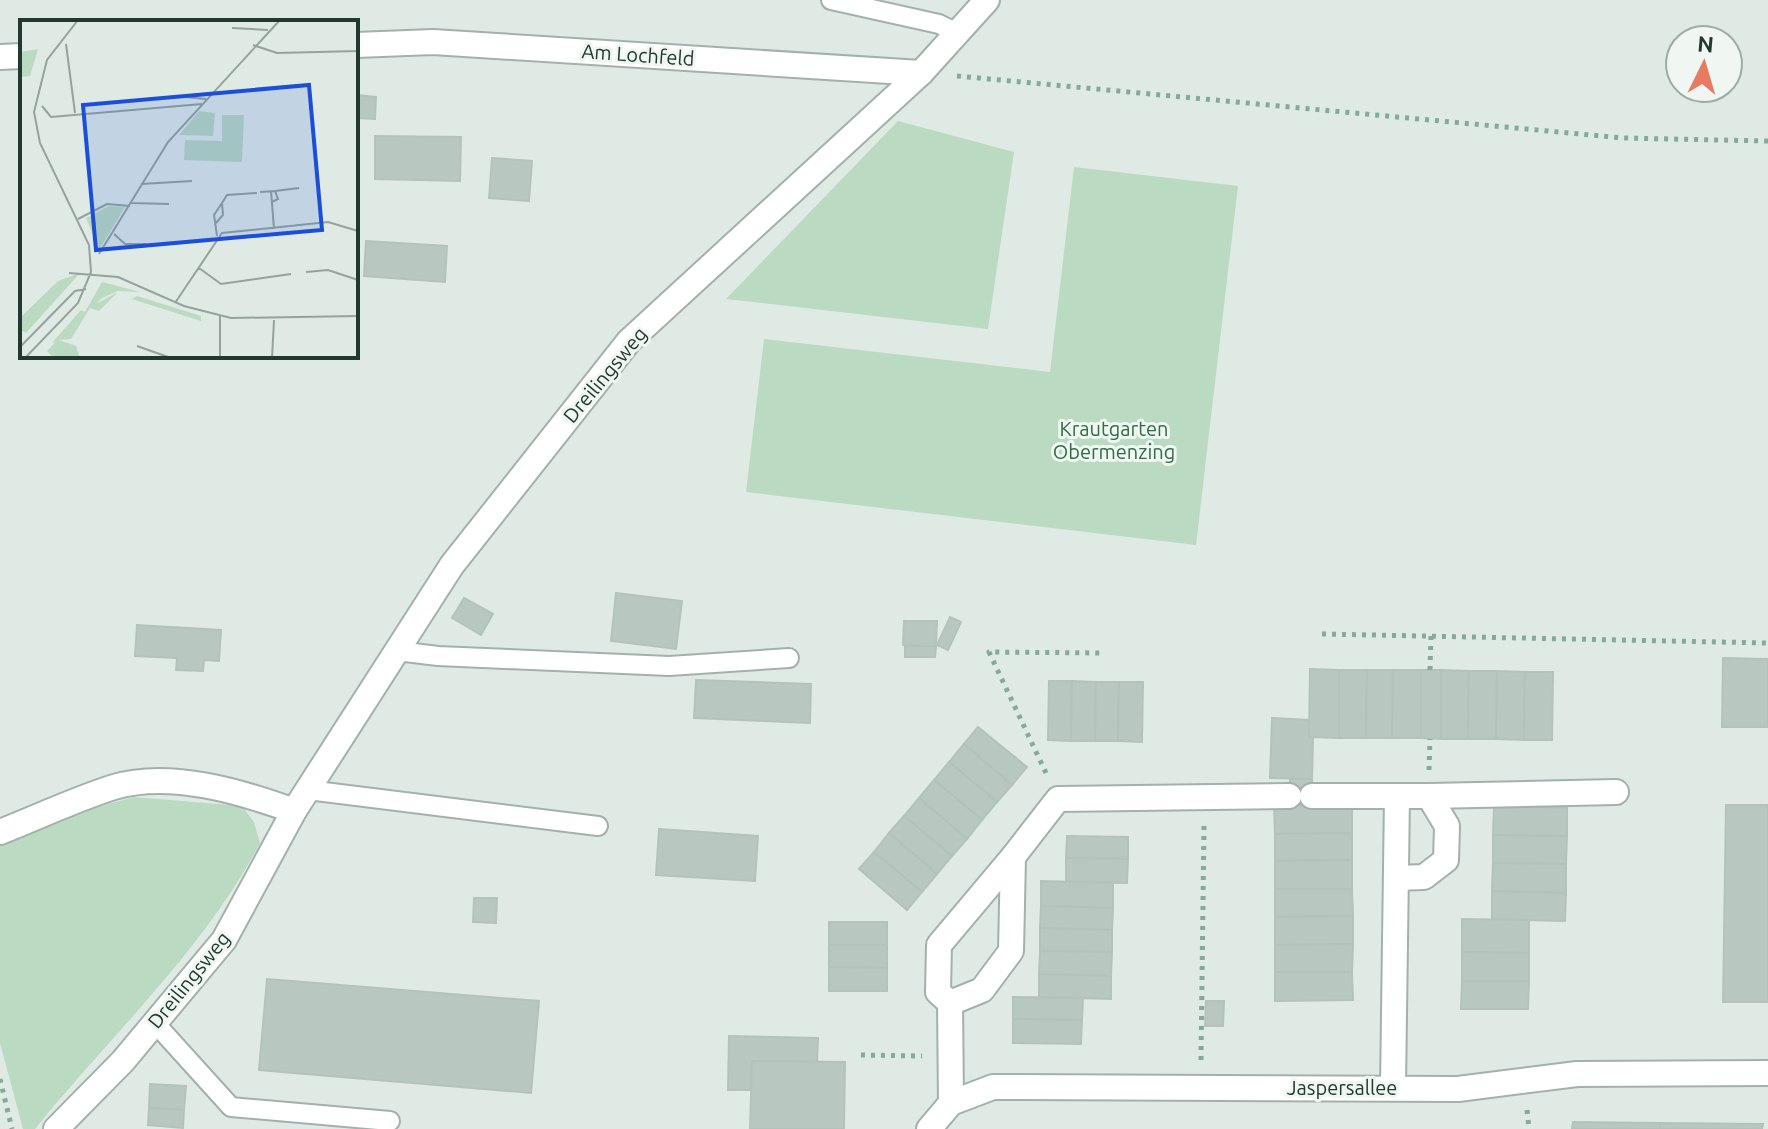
<svg xmlns="http://www.w3.org/2000/svg" width="1768" height="1129" font-family="Ubuntu,sans-serif">
	<style>
		.green { fill: #badac1 }
		.building { fill: #b9c7c1; stroke: #b3c3bb; stroke-width: 2 }
		.lines { fill: none; stroke-linecap: round; stroke-linejoin: round }
		.service-casing { stroke: #a3b1ac; stroke-width: 22 }
		.minor-casing { stroke: #a3b1ac; stroke-width: 28 }
		.path { stroke: #83ab9c; stroke-width: 5; stroke-dasharray: 4 6; stroke-linecap: butt }
		.service { stroke: #fff; stroke-width: 18 }
		.minor { stroke: #fff; stroke-width: 24 }
		.labels { text-anchor: middle; stroke-width: 6; stroke-linejoin: round; paint-order: stroke }
		.street-label { font-size: 20px; fill: #223932; stroke: #f0f7f3 }
		.park-label { font-size: 20px; fill: #2f6d44; stroke: #f0f7f3 }
		.inset-road { fill: none; stroke: #94a39d; stroke-width: 2 }
		.view { fill: #1d4ed8; fill-opacity: 0.15; stroke: #1d4ed8; stroke-width: 4 }
		.inset-edge { fill: none; stroke: #223932; stroke-width: 4 }
	</style>
	<rect width="100%" height="100%" fill="#e0eae5"/>
	<g class="green">
		<path d="M898 121 1014 152 988 329 726 299Z"/>
		<path d="M1074 167 1238 186 1196 545 746 492 764 339 1050 372Z"/>
		<path d="M134 797 242 806 254 822 260 843C203 951 111 1035 35 1129H23L0 1043V845L75 813Z"/>
	</g>
	<g class="building">
		<path d="M356 95 376 97 375 119 356 118Z"/>
		<path d="M375 136 461 137 460 181 375 179Z"/>
		<path d="M492 158 532 161 529 201 489 198Z"/>
		<path d="M366 241 447 246 445 282 364 276Z"/>
		<path d="M616 593 682 601 676 649 611 641Z"/>
		<path d="M464 598 493 614 481 635 452 618Z"/>
		<path d="M950 617 961 622 948 650 937 645Z"/>
		<path d="M904 621H937L936 646 903 645Z"/>
		<path d="M137 625 221 630 219 661 204 660 203 671 176 670 177 658 135 656Z"/>
		<path d="M905 646H936L935 657H905Z"/>
		<path d="M1723 658 1768 659V727H1722Z"/>
		<path d="M1310 669 1339 670V738L1309 737Z"/>
		<path d="M1339 670H1367L1366 738H1339Z"/>
		<path d="M1367 670H1393L1392 738H1366Z"/>
		<path d="M1393 670H1421V738H1392Z"/>
		<path d="M1421 670H1441V739L1421 738Z"/>
		<path d="M1441 670 1469 671 1468 739H1441Z"/>
		<path d="M1469 671H1497L1496 739H1468Z"/>
		<path d="M1497 671 1525 672 1524 740 1496 739Z"/>
		<path d="M1525 672H1553L1552 740H1524Z"/>
		<path d="M696 680 811 684 810 723 694 718Z"/>
		<path d="M1049 681H1072L1071 741 1048 740Z"/>
		<path d="M1072 681 1096 682 1095 741H1071Z"/>
		<path d="M1096 682H1119L1118 741H1095Z"/>
		<path d="M1119 682H1143L1142 742 1118 741Z"/>
		<path d="M1272 718 1309 720V737H1313L1312 779 1270 778Z"/>
		<path d="M978 727 1027 767 1012 785 964 744Z"/>
		<path d="M964 744 1012 785 997 802 949 762Z"/>
		<path d="M949 762 997 802 982 820 934 780Z"/>
		<path d="M1290 779H1312V805L1289 804Z"/>
		<path d="M934 780 982 820 967 839 919 798Z"/>
		<path d="M919 798 967 839 952 856 904 816Z"/>
		<path d="M1274 805H1352V833L1275 834Z"/>
		<path d="M1726 805H1768V1002H1723Z"/>
		<path d="M1494 806 1567 808V836L1493 835Z"/>
		<path d="M904 816 952 856 937 874 889 833Z"/>
		<path d="M659 829 758 836 755 881 656 875Z"/>
		<path d="M889 833 937 874 922 892 874 852Z"/>
		<path d="M1352 833V860L1275 861V834Z"/>
		<path d="M1493 835 1567 836 1566 864 1493 863Z"/>
		<path d="M1067 836 1128 837V859L1066 858Z"/>
		<path d="M874 852 922 892 907 910 859 869Z"/>
		<path d="M1066 858 1128 859 1127 883 1066 882Z"/>
		<path d="M1352 860V889H1275V861Z"/>
		<path d="M1493 863 1566 864V893L1492 891Z"/>
		<path d="M1041 881 1113 883V908L1041 906Z"/>
		<path d="M1275 889H1352L1353 916 1275 917Z"/>
		<path d="M1492 891 1566 893 1565 921 1492 919Z"/>
		<path d="M474 898H497L496 923 473 922Z"/>
		<path d="M1041 906 1113 908 1112 930 1040 928Z"/>
		<path d="M1353 916V944L1275 945V917Z"/>
		<path d="M1462 919 1529 920V953L1462 952Z"/>
		<rect x="829" y="922" width="58" height="23"/>
		<path d="M1040 928 1112 930V952L1040 951Z"/>
		<path d="M1353 944 1352 972H1275V945Z"/>
		<path d="M829 945H887V968L829 967Z"/>
		<path d="M1040 951 1112 952 1111 976 1039 974Z"/>
		<path d="M1462 952 1529 953V981H1462Z"/>
		<path d="M829 967 887 968V991H829Z"/>
		<path d="M1275 972H1352L1353 1000 1275 1001Z"/>
		<path d="M1039 974 1111 976V999L1039 997Z"/>
		<path d="M267 979 539 1001 531 1093 259 1070Z"/>
		<path d="M1462 981H1529L1528 1009H1461Z"/>
		<path d="M1013 997 1083 998 1082 1020 1013 1019Z"/>
		<path d="M1206 1001H1224L1223 1026H1205Z"/>
		<path d="M1013 1019 1082 1020 1081 1044 1013 1043Z"/>
		<path d="M729 1036 818 1038 817 1062 752 1061 751 1090H728Z"/>
		<path d="M752 1061 845 1062 844 1129H750Z"/>
		<path d="M150 1084 186 1086 184 1110 149 1108Z"/>
		<path d="M149 1108 184 1110 183 1128 148 1125Z"/>
		<path d="M1573 1122 1660 1123V1129H1572Z"/>
		<path d="M1660 1123 1763 1124 1762 1129H1660Z"/>
	</g>
	<g class="lines">
		<defs>
			<g id="service">
				<path d="M831 0 939 24 957 33"/>
				<path d="M397 651 438 656 669 666 789 658"/>
				<path d="M308 790 598 826"/>
				<path d="M155 1023 231 1107 390 1121"/>
			</g>
			<g id="minor">
				<path d="M356 45 433 42 921 73"/>
				<path d="M0 57 22 56"/>
				<path d="M1312 796H1429L1447 826 1446 860 1424 877 1397 878"/>
				<path d="M1429 796 1616 792"/>
				<path d="M0 832C38 817 76 799 114 787 170 770 242 792 294 811"/>
				<path d="M1013 857 1058 799 1289 796"/>
				<path d="M950 1003 982 990 1011 951 1013 857 939 945 938 992 950 1003 951 1103"/>
				<path d="M1393 1088 1397 796"/>
				<path d="M56 1129 123 1061 224 940 294 811 452 565 629 341 921 73 987 0"/>
				<path d="M929 1129 951 1103 993 1087 1458 1089 1577 1074 1768 1073"/>
			</g>
		</defs>
		<use href="#service" class="service-casing"/>
		<use href="#minor" class="minor-casing"/>
		<g class="path">
			<path d="M957 76 1623 138 1768 141"/>
			<path d="M1322 634 1768 643"/>
			<path d="M1430 670 1431 636"/>
			<path d="M1429 770 1430 739"/>
			<path d="M1046 773 989 652 1103 653"/>
			<path d="M861 1055 922 1056"/>
			<path d="M1201 1060 1204 826"/>
			<path d="M0 1079 12 1129"/>
			<path d="M1527 1110 1529 1129"/>
		</g>
		<use href="#service" class="service"/>
		<use href="#minor" class="minor"/>
	</g>
	<g class="labels">
		<g class="street-label">
			<text transform="translate(638 55) rotate(4)" y="7">Am Lochfeld</text>
			<text transform="translate(605 375) rotate(-50)" y="7">Dreilingsweg</text>
			<text transform="translate(189 980) rotate(-51)" y="7">Dreilingsweg</text>
			<text x="1342" y="1095">Jaspersallee</text>
		</g>
		<g class="park-label">
			<text x="1114" y="436">Krautgarten<tspan x="1114" dy="23">Obermenzing</tspan></text>
		</g>
	</g>
	<g transform="translate(20 20)">
		<rect width="338" height="338" fill="#e0eae5"/>
		<path d="M18 29 10 56 0 57V32ZM179 91 195 93 193 116 159 115ZM202 95H224L222 142 164 140 165 120 202 121ZM89 186 105 187 79 230 66 198ZM60 253 6 313 0 309V298L38 261ZM82 262 120 272 98 271 82 278 76 284 98 272 79 291 70 288 51 319 39 320 56 326 60 338H34L27 331 36 322 32 323 61 290 65 292ZM117 276 181 296V301L112 279Z" fill="#badac1"/>
		<path class="inset-road" d="M212 8 248 10M46 24 55 93M233 25 257 33 338 31M155 76 186 79M22 86 31 97 182 84M121 164 172 161M251 171 254 209M255 171 279 168M240 172 255 171 258 179 252 182M111 183 149 184M202 183 207 175 237 173M58 199 87 184 110 186M196 203 203 195 202 183 194 195 197 216M94 214 105 224H126M79 234 148 122 260 0M179 248 201 264 271 254M286 252 308 250 338 260M49 253 98 257 164 286 211 298 338 296M155 283 202 213 308 202 338 211M200 296V338M117 326 151 338M0 327 55 271 66 269M5 338 58 283 71 252 69 225 20 123 14 92 27 40 58 0M252 338 254 300"/>
		<path class="view" d="M289 65 302 210 76 230 63 85Z"/>
		<rect width="338" height="338" class="inset-edge"/>
	</g>
	<g transform="translate(1704 64) rotate(5)"><circle r="38" fill="#f0f7f3" stroke="#9eaba6" stroke-width="2"/>
	<path d="M0-6L14 30L0 20L-14 30Z" fill="#e87a61"/>
	<text y="-12" font-size="22" font-weight="bold" text-anchor="middle" fill="#223932">N</text>
	</g>
</svg>
